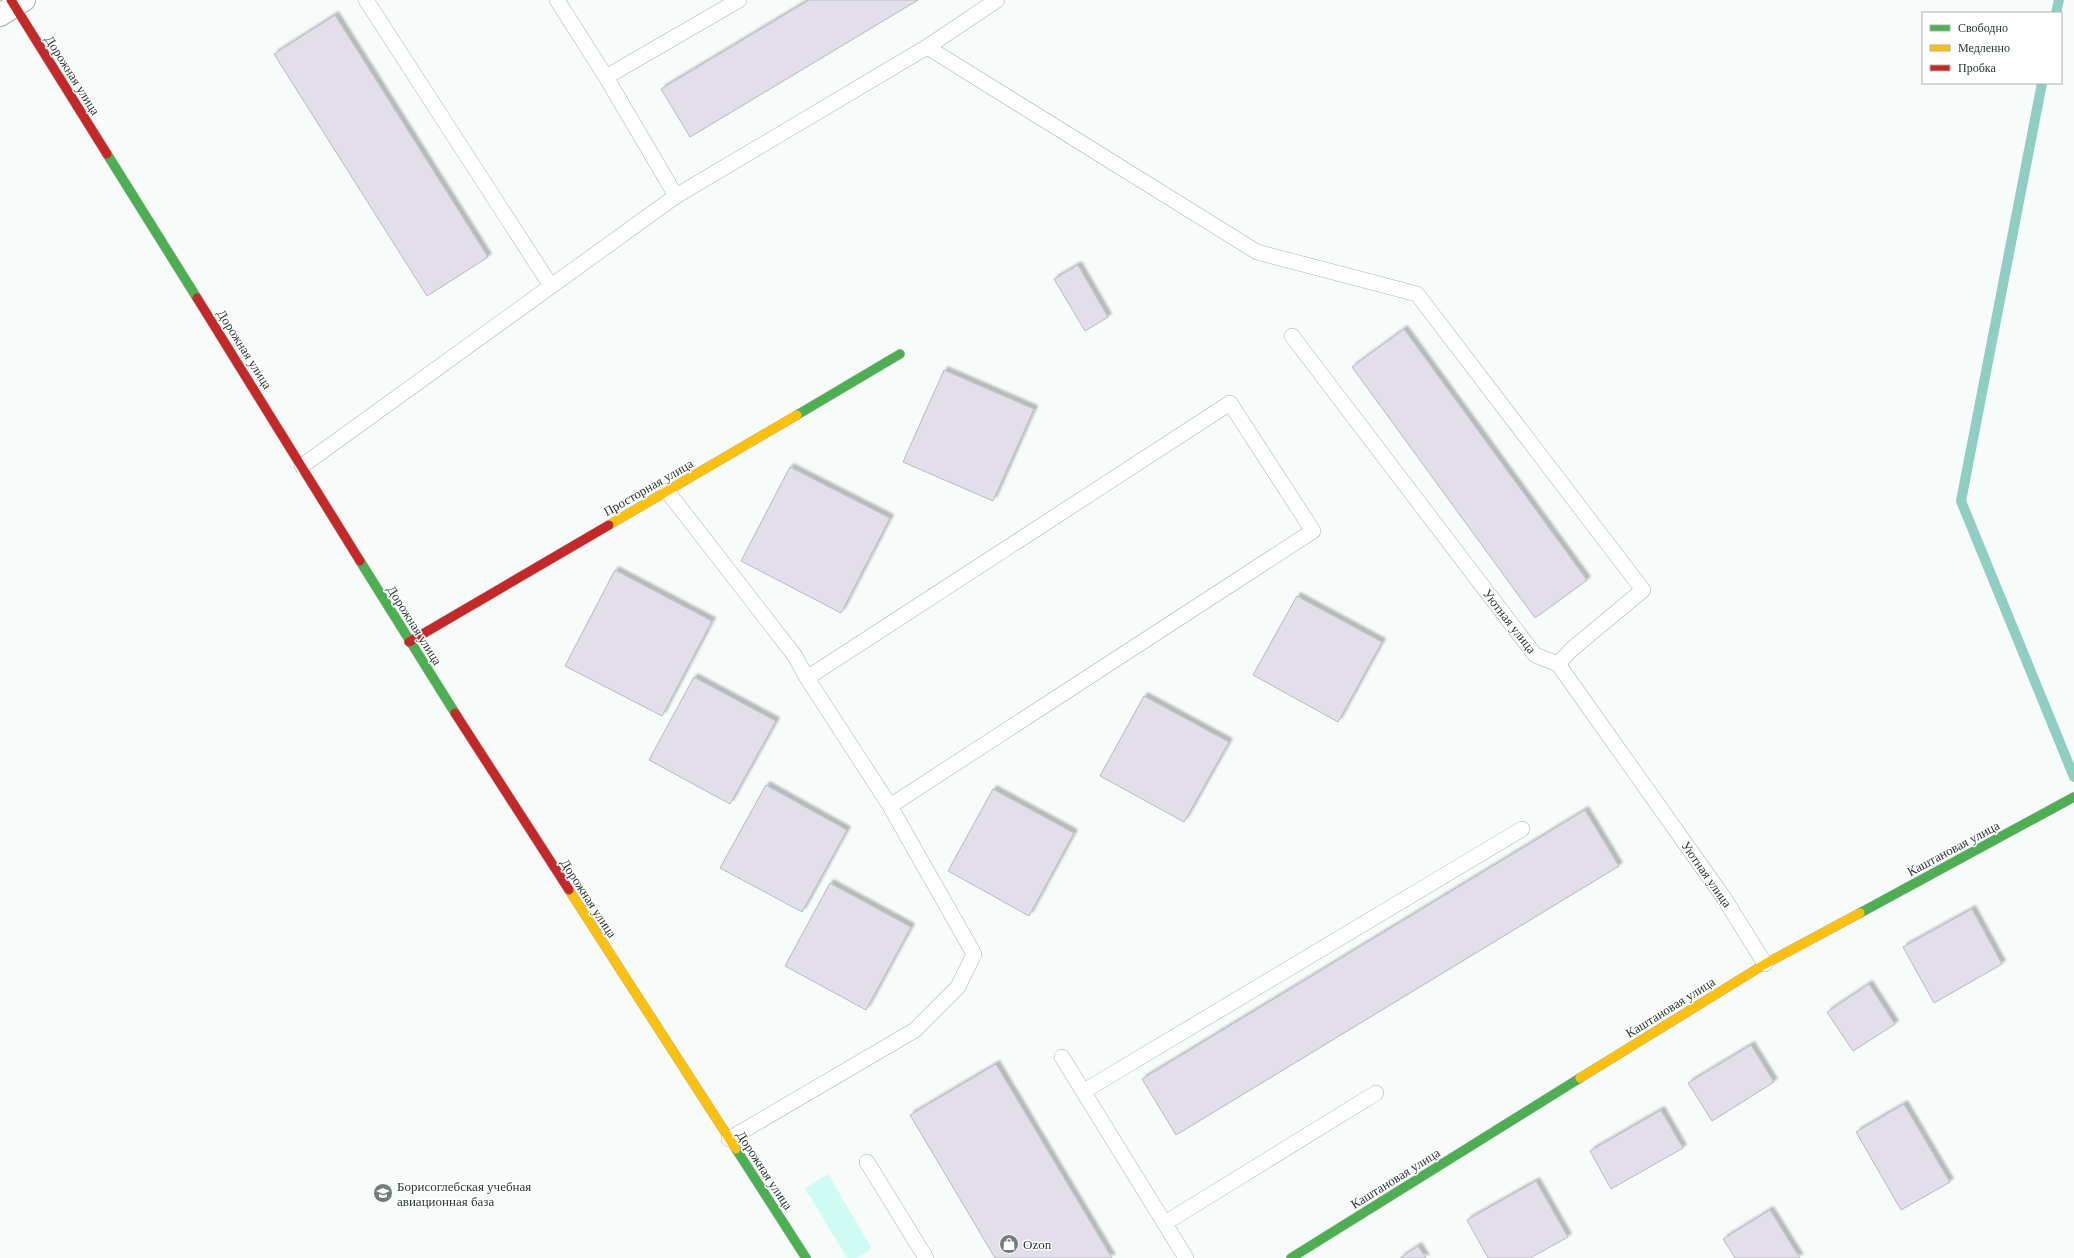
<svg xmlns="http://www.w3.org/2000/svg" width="2074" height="1258" font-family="Georgia,serif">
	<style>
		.green { fill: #cefcf2 }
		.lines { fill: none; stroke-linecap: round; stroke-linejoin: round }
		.stream { stroke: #8fcec2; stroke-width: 10 }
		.building { fill: #e2deea; stroke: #b9b9be; filter: url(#shadow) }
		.lane-casing { stroke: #a9b3b1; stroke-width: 16 }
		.street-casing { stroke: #a9b3b1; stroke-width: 24 }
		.fast-casing { stroke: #a9b3b1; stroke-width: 10 }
		.slow-casing { stroke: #a9b3b1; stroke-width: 10 }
		.jam-casing { stroke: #a9b3b1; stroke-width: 10 }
		.lane { stroke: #fefffe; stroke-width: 15 }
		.street { stroke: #fefffe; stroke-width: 22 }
		.fast { stroke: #4caf50; stroke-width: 9 }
		.slow { stroke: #ffc107; stroke-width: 9 }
		.jam { stroke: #c62828; stroke-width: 9 }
		.labels { text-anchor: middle; stroke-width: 3; stroke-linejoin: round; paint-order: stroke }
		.street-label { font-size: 13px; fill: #283834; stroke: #fff }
		.poi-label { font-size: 13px; fill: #283834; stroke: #fff; text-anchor: start }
	</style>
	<defs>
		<filter id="shadow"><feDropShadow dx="3.5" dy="-3.5" stdDeviation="1" flood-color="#0004"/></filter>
	</defs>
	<rect width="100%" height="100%" fill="#f7fcfb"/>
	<path class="green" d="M828 1174 872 1249 857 1258H847L805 1188Z"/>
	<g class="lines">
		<g class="stream">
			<path d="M2056 13 2059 0"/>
			<path d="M2042 83 1961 501 2074 777"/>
		</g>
	</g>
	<g class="building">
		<path d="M809 0H918L690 137 661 89Z"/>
		<path d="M335 15 488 257 427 296 274 54Z"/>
		<path d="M1078 265 1108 317 1085 331 1054 279Z"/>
		<path d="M1404 329 1587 580 1535 618 1352 367Z"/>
		<path d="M944 370 1034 409 993 501 903 462Z"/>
		<path d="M790 467 890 518 841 613 741 561Z"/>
		<path d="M615 570 712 621 662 716 565 666Z"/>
		<path d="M1297 596 1382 642 1338 722 1253 675Z"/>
		<path d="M694 677 776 721 730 804 649 760Z"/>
		<path d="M1144 696 1229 742 1184 822 1100 776Z"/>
		<path d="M766 785 847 830 802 912 720 868Z"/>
		<path d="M993 789 1074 833 1029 916 948 871Z"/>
		<path d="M1585 810 1619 866 1176 1135 1142 1079Z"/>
		<path d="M830 883 911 927 866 1010 785 966Z"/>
		<path d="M1972 909 2002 964 1934 1003 1903 947Z"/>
		<path d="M1869 984 1895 1024 1853 1051 1827 1012Z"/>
		<path d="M1751 1045 1774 1082 1712 1121 1688 1083Z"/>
		<path d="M996 1064 1112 1258H995L910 1115Z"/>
		<path d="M1904 1104 1950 1182 1901 1210 1856 1132Z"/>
		<path d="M1661 1110 1683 1148 1611 1189 1590 1151Z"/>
		<path d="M1536 1181 1568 1237 1530 1258H1488L1467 1220Z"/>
		<path d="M1770 1210 1800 1258H1735L1723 1239Z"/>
		<path d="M1418 1246 1426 1258H1400Z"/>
	</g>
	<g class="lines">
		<defs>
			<g id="lane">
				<path d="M366 0 551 286"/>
				<path d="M557 0 606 77"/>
				<path d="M927 47 1257 252 1417 294 1643 590 1572 649 1558 664"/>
				<path d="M676 196 606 77 739 0"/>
				<path d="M1292 336 1535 655 1558 664 1724 898 1765 964"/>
				<path d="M302 466 676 196 927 47 997 0"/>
				<path d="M667 491 795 656 807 678 890 806 1313 531 1230 403 807 678"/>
				<path d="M1062 1057 1186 1258"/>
				<path d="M1084 1091 1522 829"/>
				<path d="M729 1139 915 1030 958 987 974 954 890 806"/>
				<path d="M867 1162 926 1258"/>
				<path d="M1165 1223 1376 1093"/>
			</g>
			<path id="street" d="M0 15 24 0"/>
			<g id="fast">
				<path d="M107 154 197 298"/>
				<path d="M797 415 900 354"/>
				<path d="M360 561 455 713"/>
				<path d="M1860 913 2074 797"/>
				<path d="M736 1149 806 1258"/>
				<path d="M1291 1258 1580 1078"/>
			</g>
			<g id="slow">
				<path d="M609 525 797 415"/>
				<path d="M569 890 736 1149"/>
				<path d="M1580 1078 1765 964 1860 913"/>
			</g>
			<g id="jam">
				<path d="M11 0 107 154"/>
				<path d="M197 298 360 561"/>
				<path d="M409 642 609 525"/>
				<path d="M455 713 569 890"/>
			</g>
		</defs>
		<use href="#lane" class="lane-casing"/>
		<use href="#street" class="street-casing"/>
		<use href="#fast" class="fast-casing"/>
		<use href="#slow" class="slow-casing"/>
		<use href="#jam" class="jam-casing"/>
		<use href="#lane" class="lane"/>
		<use href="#street" class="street"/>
		<use href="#fast" class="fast"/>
		<use href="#slow" class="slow"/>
		<use href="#jam" class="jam"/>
	</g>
	<defs>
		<symbol id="university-disc" viewBox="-11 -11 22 22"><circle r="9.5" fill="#707d7a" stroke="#fff"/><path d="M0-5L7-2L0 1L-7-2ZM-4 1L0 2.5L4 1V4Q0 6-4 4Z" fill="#fff"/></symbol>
		<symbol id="shop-disc" viewBox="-11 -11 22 22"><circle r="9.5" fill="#707d7a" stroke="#fff"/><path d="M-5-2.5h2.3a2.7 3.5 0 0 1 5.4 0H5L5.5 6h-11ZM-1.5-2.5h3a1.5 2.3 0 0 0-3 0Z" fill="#fff"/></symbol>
	</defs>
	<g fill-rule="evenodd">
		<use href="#university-disc" x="372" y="1182" width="22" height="22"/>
		<use href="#shop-disc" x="998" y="1233" width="22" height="22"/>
	</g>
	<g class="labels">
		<g class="street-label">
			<text transform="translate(73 75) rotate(58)" y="5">Дорожная улица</text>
			<text transform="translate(245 349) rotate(58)" y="5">Дорожная улица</text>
			<text transform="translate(648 487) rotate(-30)" y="5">Просторная улица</text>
			<text transform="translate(1510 621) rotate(52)" y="5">Уютная улица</text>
			<text transform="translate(415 625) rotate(58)" y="5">Дорожная улица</text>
			<text transform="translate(1953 848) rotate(-28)" y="5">Каштановая улица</text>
			<text transform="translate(1707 874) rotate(55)" y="5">Уютная улица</text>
			<text transform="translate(589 898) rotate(57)" y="5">Дорожная улица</text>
			<text transform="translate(1670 1007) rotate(-32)" y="5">Каштановая улица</text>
			<text transform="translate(765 1170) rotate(57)" y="5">Дорожная улица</text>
			<text transform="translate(1395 1178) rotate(-32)" y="5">Каштановая улица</text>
		</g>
		<g class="poi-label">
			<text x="397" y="1191">Борисоглебская учебная<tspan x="397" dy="15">авиационная база</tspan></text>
			<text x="1023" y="1249">Ozon</text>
		</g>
	</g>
	<rect x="1922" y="12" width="140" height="72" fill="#ffffff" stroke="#a9afae"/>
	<rect x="1930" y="25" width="20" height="6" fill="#4caf50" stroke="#a9afae"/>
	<text x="1958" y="32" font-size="12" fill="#283834">Свободно</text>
	<rect x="1930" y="45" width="20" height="6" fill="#ffc107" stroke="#a9afae"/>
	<text x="1958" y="52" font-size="12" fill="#283834">Медленно</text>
	<rect x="1930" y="65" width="20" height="6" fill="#c62828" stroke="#a9afae"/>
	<text x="1958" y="72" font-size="12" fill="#283834">Пробка</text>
</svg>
